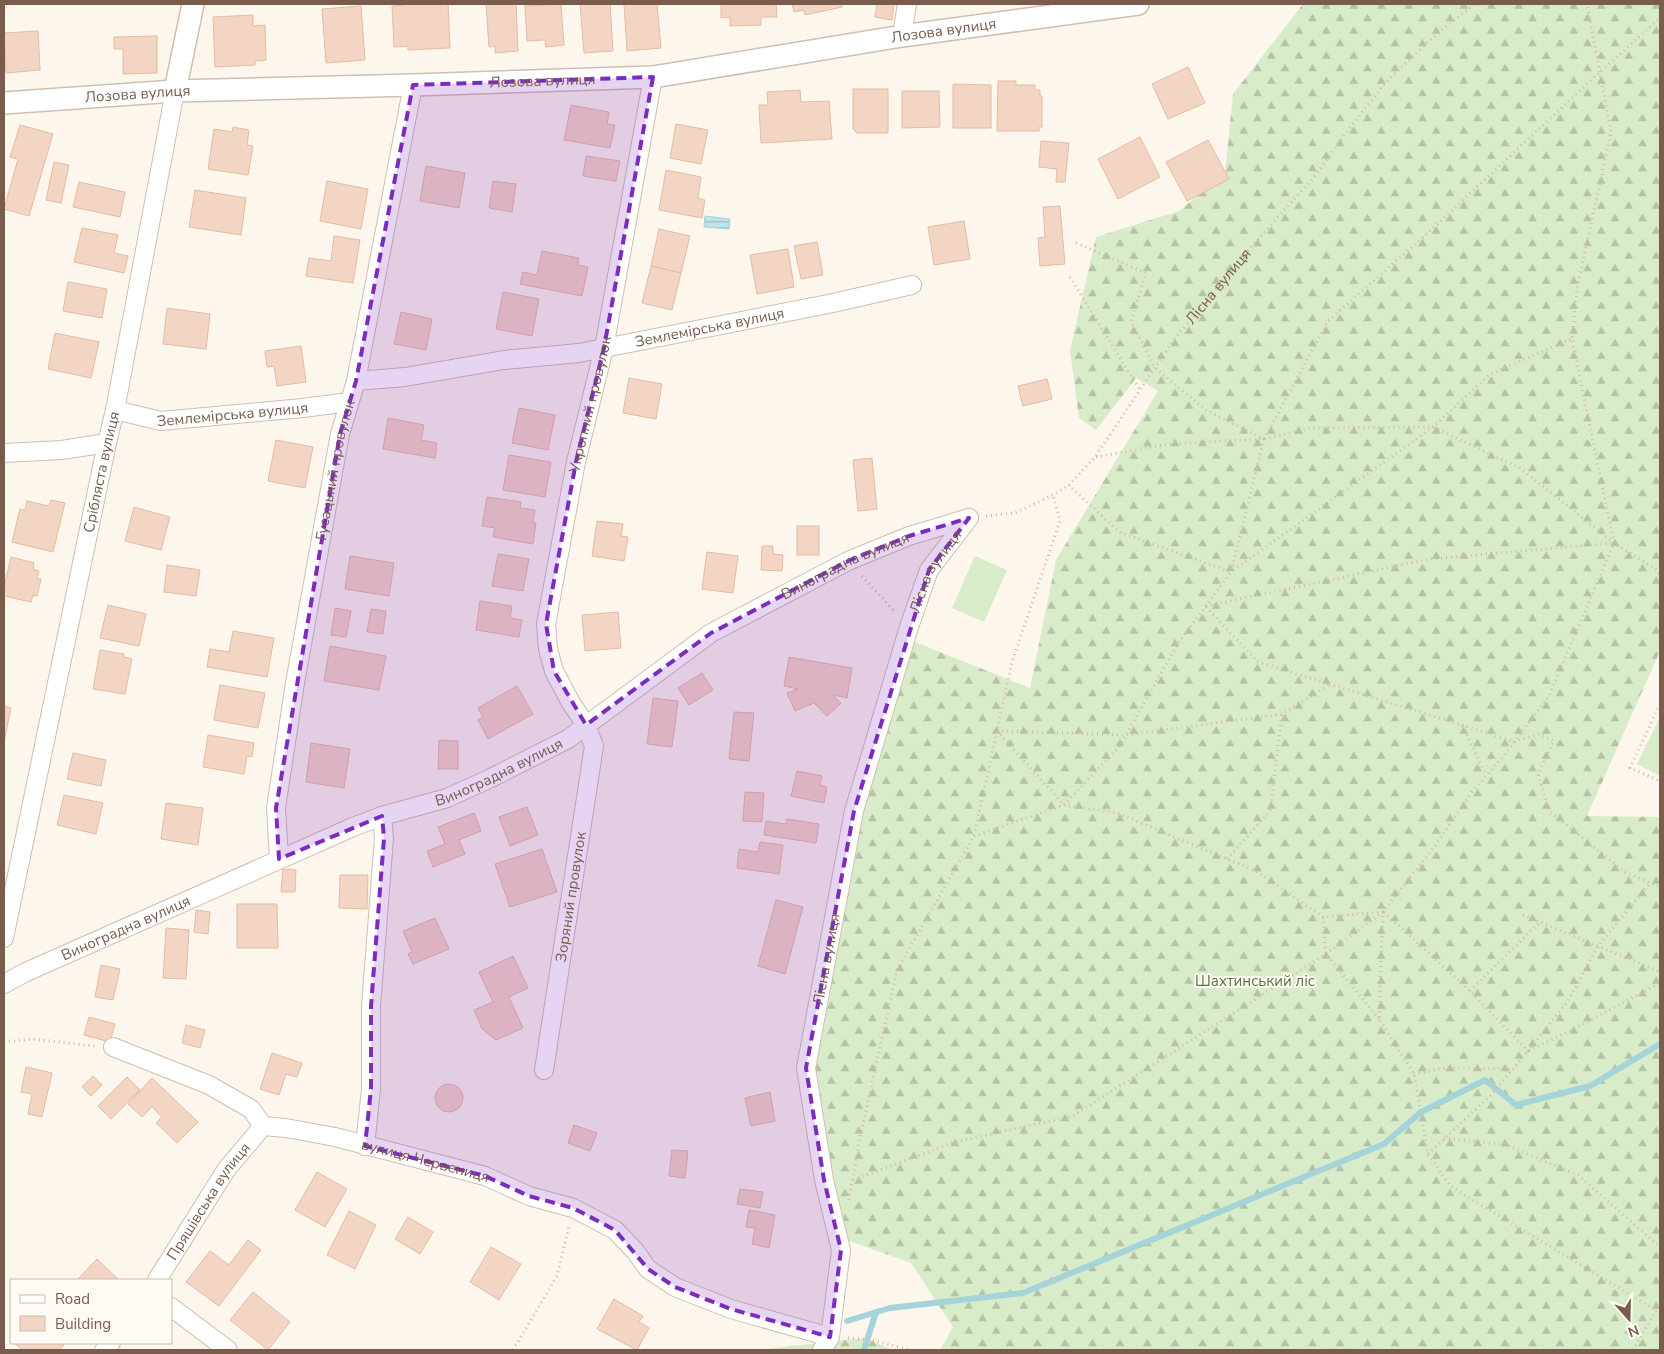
<svg xmlns="http://www.w3.org/2000/svg" width="1664" height="1354" font-family="'Nunito Sans',sans-serif">
	<style>
		.green { fill: #d8ecc9 }
		.forest { fill: url(#forest-firs) }
		.water { fill: url(#water-rules); stroke: #a5d3da }
		.lines { fill: none; stroke-linecap: round; stroke-linejoin: round }
		.stream { stroke: #a5d3da; stroke-width: 6 }
		.building { fill: #f3d5c3; stroke: #e6bba3 }
		.minor-casing { stroke: #d1beb0; stroke-width: 20 }
		.tertiary-casing { stroke: #d1beb0; stroke-width: 24 }
		.path { stroke: #d9b8a5; stroke-width: 3; stroke-dasharray: 1 4; stroke-linecap: butt }
		.minor { stroke: #fff; stroke-width: 18 }
		.tertiary { stroke: #fff; stroke-width: 21 }
		.marked { fill: #7b2cbf; fill-opacity: 0.2; stroke: #7b2cbf; stroke-width: 4; stroke-dasharray: 10 6; stroke-linejoin: round }
		.labels { text-anchor: middle; stroke-width: 4; stroke-linejoin: round; paint-order: stroke }
		.street-label { font-size: 15px; fill: #7a5c4d; stroke: #fffaf3 }
		.park-label { font-size: 15px; fill: #537a41; stroke: #fffaf3 }
	</style>
	<defs>
		<pattern id="forest-firs" width="22" height="20" patternUnits="userSpaceOnUse" patternTransform="scale(1.25)"><rect width="22" height="20" fill="#d8ecc9"/><path d="M5 1l3.5 6h-7zM16 11l3.5 6h-7z" fill="#b4c2a5"/></pattern>
		<pattern id="water-rules" width="6" height="5" patternUnits="userSpaceOnUse" patternTransform="scale(1.25)"><rect width="6" height="5" fill="#bfe3e8"/><path d="M0 2.5h6" fill="none" stroke="#a0bbbe"/></pattern>
	</defs>
	<rect width="100%" height="100%" fill="#fdf6ec"/>
	<g class="green">
		<path d="M975 556 1007 570 984 622 952 608Z"/>
		<path d="M1660 717V776L1637 764Z"/>
	</g>
	<g class="forest">
		<path d="M1303 4H1660V651L1587 816 1660 817V1350H940L953 1327 911 1263 844 1239 811 1112 815 996 860 785 910 640 1030 688 1056 560 1158 391 1136 378 1096 430 1079 418 1070 350 1096 237 1179 211 1225 173 1233 94Z"/>
		<path d="M865 1338 893 1350H756Z"/>
	</g>
	<path class="water" d="M705 216 730 219 729 229 704 227Z"/>
	<g class="lines">
		<g class="stream">
			<path d="M847 1321 890 1308 1023 1293 1384 1144 1421 1112 1485 1080 1516 1105 1590 1086 1660 1044"/>
			<path d="M864 1350 876 1312"/>
		</g>
	</g>
	<g class="building">
		<path d="M405 4H448L450 48 408 50V46L394 47 392 6 405 5Z"/>
		<path d="M486 4H516L518 51 495 53V46L489 47Z"/>
		<path d="M561 4 564 45 546 47 545 40 527 41 525 6Z"/>
		<path d="M580 4H610L613 51 584 53Z"/>
		<path d="M624 4H657L661 48 627 51Z"/>
		<path d="M721 4H776L777 17H761V25L730 26V17L721 18Z"/>
		<path d="M792 4H842V7L805 15 804 10 794 12Z"/>
		<path d="M877 4H894L892 20 875 17Z"/>
		<path d="M361 6 365 60 326 63 322 9Z"/>
		<path d="M253 15V26L265 25 266 60 255 61V65L215 67 213 17Z"/>
		<path d="M38 31 40 70 6 73 4 33Z"/>
		<path d="M157 36V73L123 74V49H114V37Z"/>
		<path d="M1188 67 1205 103 1168 119 1152 84Z"/>
		<path d="M998 81H1016V85H1035V90H1040V96H1042V127H1039V131H997Z"/>
		<path d="M953 84 991 85V128H953Z"/>
		<path d="M853 89H888V133H857L853 129Z"/>
		<path d="M800 90 801 102 829 101 832 139 761 143 759 105H768L767 92Z"/>
		<path d="M902 91H939L940 127 902 128Z"/>
		<path d="M571 105 609 112 607 124 615 125 610 148 564 140Z"/>
		<path d="M676 124 708 130 701 164 670 158Z"/>
		<path d="M20 125 53 134 29 216 4 209 18 159 10 157Z"/>
		<path d="M233 127 249 130 247 145 253 146 248 175 208 169 214 129 232 132Z"/>
		<path d="M1140 137 1160 177 1118 199 1098 159Z"/>
		<path d="M1208 140 1229 179 1187 201 1166 162Z"/>
		<path d="M1041 141 1069 143 1065 182H1056L1057 169 1039 167Z"/>
		<path d="M586 156 620 161 616 181 583 176Z"/>
		<path d="M54 162 69 165 61 203 46 200Z"/>
		<path d="M426 166 465 173 459 208 420 201Z"/>
		<path d="M666 170 701 177 698 198 705 200 702 218 659 210Z"/>
		<path d="M327 181 368 189 361 229 320 221Z"/>
		<path d="M493 181 516 184 512 212 489 208Z"/>
		<path d="M79 182 125 192 120 217 73 207Z"/>
		<path d="M195 190 246 198 241 235 189 227Z"/>
		<path d="M1060 206 1065 264 1040 266 1038 238 1045 237 1043 207Z"/>
		<path d="M964 221 970 259 934 265 928 227Z"/>
		<path d="M82 228 118 235 114 253 128 256 124 273 74 262Z"/>
		<path d="M659 229 690 236 681 273 651 266Z"/>
		<path d="M334 236 360 240 353 283 306 276 309 258 331 261Z"/>
		<path d="M817 242 823 275 801 279 794 246Z"/>
		<path d="M788 249 794 287 757 294 750 255Z"/>
		<path d="M542 251 579 258 578 265 588 267 582 296 520 284 523 272 537 275Z"/>
		<path d="M651 266 681 273 672 310 642 303Z"/>
		<path d="M68 282 107 289 102 318 63 311Z"/>
		<path d="M503 292 539 299 532 336 496 329Z"/>
		<path d="M167 308 210 314 206 349 163 344Z"/>
		<path d="M401 312 432 319 426 350 394 344Z"/>
		<path d="M55 333 99 342 91 378 48 369Z"/>
		<path d="M301 346 306 382 277 386 274 366 267 367 265 351Z"/>
		<path d="M629 378 662 384 656 419 623 413Z"/>
		<path d="M1047 379 1052 399 1023 406 1018 386Z"/>
		<path d="M519 408 555 415 548 450 512 443Z"/>
		<path d="M388 418 424 425 421 440 437 443 435 458 383 449Z"/>
		<path d="M276 440 313 447 305 488 268 481Z"/>
		<path d="M509 455 551 462 545 497 503 490Z"/>
		<path d="M872 458 877 509 858 511 853 460Z"/>
		<path d="M487 497 521 502 520 508 535 510 533 523H536L533 544 493 537 495 528 482 526Z"/>
		<path d="M51 500 65 503 53 552 12 542 20 509 25 510 27 501 49 506Z"/>
		<path d="M134 507 170 517 161 550 125 541Z"/>
		<path d="M597 521 623 524 621 536 628 537 624 561 592 556Z"/>
		<rect x="797" y="526" width="22" height="29"/>
		<path d="M762 546H773V554L783 555 782 571 761 570Z"/>
		<path d="M707 552 738 556 733 593 702 589Z"/>
		<path d="M498 554 529 559 523 591 492 586Z"/>
		<path d="M350 556 394 563 389 596 345 589Z"/>
		<path d="M11 557 34 563 33 569 39 571 37 579H41L37 596 33 595 31 602 4 596V587Z"/>
		<path d="M167 565 200 570 196 596 164 592Z"/>
		<path d="M480 601 512 606 510 618 522 620 519 637 476 630Z"/>
		<path d="M108 605 146 614 139 646 100 638Z"/>
		<path d="M335 608 351 611 346 637 331 635Z"/>
		<path d="M371 609 386 611 383 634 367 632Z"/>
		<path d="M618 612 621 648 585 651 582 615Z"/>
		<path d="M233 631 274 638 267 677 207 667 210 649 229 652Z"/>
		<path d="M330 646 386 656 379 690 324 681Z"/>
		<path d="M100 650 124 654V657L132 659 125 694 93 689Z"/>
		<path d="M789 657 852 668 847 698 833 695 841 703 827 716 814 703 795 711 787 693 798 689 784 686Z"/>
		<path d="M702 673 713 690 689 705 678 688Z"/>
		<path d="M220 685 265 693 258 728 214 720Z"/>
		<path d="M517 686 533 714 488 739 478 720 483 717 478 708Z"/>
		<path d="M653 698 678 701 672 747 647 744Z"/>
		<path d="M4 706 11 708 4 742Z"/>
		<path d="M734 712 754 713 749 761 729 759Z"/>
		<path d="M208 735 254 743 252 757 247 756 244 774 203 767Z"/>
		<path d="M439 740 458 741V769H438Z"/>
		<path d="M311 743 350 749 344 788 306 782Z"/>
		<path d="M73 753 106 760 101 786 67 779Z"/>
		<path d="M797 771 822 776 820 785 827 787 824 803 791 796Z"/>
		<path d="M745 792 764 793 762 822 743 821Z"/>
		<path d="M64 795 103 803 96 834 57 825Z"/>
		<path d="M166 803 203 808 198 845 161 839Z"/>
		<path d="M527 807 538 835 510 846 499 817Z"/>
		<path d="M474 813 481 831 459 840 465 854 433 867 427 851 445 844 438 827Z"/>
		<path d="M787 819 819 824 816 843 764 835 766 821 786 824Z"/>
		<path d="M760 842 783 845 779 874 737 868 739 849 758 852Z"/>
		<path d="M542 849 557 892 510 907 495 864Z"/>
		<path d="M283 869 296 870 295 892H281Z"/>
		<path d="M340 875H368L367 909 339 908Z"/>
		<path d="M776 900 803 907 785 974 758 966Z"/>
		<path d="M237 904H277L278 948H237Z"/>
		<path d="M196 910 210 912 208 934 194 932Z"/>
		<path d="M435 918 449 949 413 964 408 954 412 952 403 931Z"/>
		<path d="M166 928 189 930 186 979 163 978Z"/>
		<path d="M513 956 528 988 509 997 523 1028 496 1040 482 1029 474 1010 493 1002 479 972Z"/>
		<path d="M101 965 120 969 113 1000 95 997Z"/>
		<path d="M89 1017 115 1024 110 1042 84 1035Z"/>
		<path d="M186 1025 205 1030 200 1048 182 1043Z"/>
		<path d="M272 1053 302 1063 297 1077 286 1074 279 1095 260 1089Z"/>
		<path d="M26 1067 52 1073 42 1117 28 1114 32 1094 21 1092Z"/>
		<path d="M93 1076 102 1085 91 1096 82 1087Z"/>
		<path d="M127 1077 140 1090 111 1119 98 1106Z"/>
		<path d="M152 1078 198 1122 177 1143 156 1123 162 1117 152 1107 142 1117 128 1104Z"/>
		<circle cx="449" cy="1098" r="14"/>
		<path d="M770 1092 775 1121 751 1126 745 1098Z"/>
		<path d="M574 1125 597 1133 590 1151 568 1143Z"/>
		<path d="M672 1150 688 1151 685 1178 669 1176Z"/>
		<path d="M317 1172 347 1189 325 1227 295 1210Z"/>
		<path d="M740 1189 763 1192 760 1208 737 1204Z"/>
		<path d="M749 1210 775 1215 769 1248 752 1244 755 1228 746 1227Z"/>
		<path d="M349 1211 376 1225 355 1269 327 1255Z"/>
		<path d="M408 1217 433 1232 420 1254 395 1239Z"/>
		<path d="M248 1240 261 1250 219 1306 186 1282 210 1251 229 1265Z"/>
		<path d="M491 1247 521 1264 499 1300 470 1282Z"/>
		<path d="M97 1259 119 1280H77Z"/>
		<path d="M253 1292 290 1322 268 1350 230 1320Z"/>
		<path d="M614 1299 643 1316 639 1322 649 1328 637 1350 597 1329Z"/>
		<path d="M15 1343H62L64 1345 59 1350H22Z"/>
	</g>
	<g class="lines">
		<defs>
			<g id="minor">
				<path d="M902 36 907 4"/>
				<path id="s2" d="M356 381 405 377 504 360 579 353 833 303 912 285"/>
				<path id="s3" d="M115 410 161 421 303 408 349 402"/>
				<path d="M4 453 62 450 107 443"/>
				<path id="s4" d="M279 859 276 808 295 683 340 434 356 381 413 85"/>
				<path id="s5" d="M4 938 107 443 115 410 175 91"/>
				<path id="s6" d="M4 984 24 973 353 827 382 816 447 798 489 779 568 739 711 633 848 561 909 536 969 518"/>
				<path id="s7" d="M113 1047 209 1085 251 1109 263 1126 286 1128 335 1137 485 1176 529 1196 573 1208 615 1230 635 1251 648 1269 675 1287 731 1309 830 1337"/>
				<path id="s8" d="M544 1070 594 746 586 725 571 703 554 671 548 649 546 624 576 462 604 348 653 77"/>
				<path d="M365 1146 371 1089V1006L384 838 382 816"/>
				<path id="s9" d="M157 1280 226 1170 263 1126"/>
				<path d="M171 1307 228 1350"/>
				<path d="M104 1350 111 1343"/>
				<path id="s10" d="M822 1350 830 1337 841 1250 824 1180 806 1068 854 811 909 627 929 570 969 518"/>
			</g>
			<g id="tertiary">
				<path d="M175 91 193 4"/>
				<path id="s11" d="M4 103 175 91 413 85 653 77 902 36 1138 4"/>
			</g>
		</defs>
		<use href="#minor" class="minor-casing"/>
		<use href="#tertiary" class="tertiary-casing"/>
		<g class="path">
			<path d="M1076 243 1146 273 1131 321 1155 368 1206 410 1264 439 1328 321 1430 231 1600 72 1660 18"/>
			<path d="M1070 277 1140 390"/>
			<path d="M1264 439 1231 572 1433 427 1490 374 1572 339"/>
			<path d="M1096 457 1169 444 1264 439 1310 428 1433 427 1520 468 1614 543 1657 570 1660 578"/>
			<path id="s1" d="M986 516 1015 513 1053 495 1069 485 1095 457 1173 341 1244 255 1314 177 1345 134 1386 82 1432 38 1475 4"/>
			<path d="M862 576 895 612"/>
			<path d="M1206 606 1429 559 1613 543"/>
			<path d="M1206 607 1258 662 1462 725 1486 775"/>
			<path d="M1660 704 1630 768 1660 781"/>
			<path d="M1462 725 1514 742 1539 734 1554 741 1538 774 1550 812 1625 872 1660 887"/>
			<path d="M997 731 1064 805 1119 747 1179 642 1231 572 1119 532 1069 485"/>
			<path d="M997 731 1126 735 1282 714 1329 685"/>
			<path d="M974 836 1064 805 1117 813 1258 872 1323 917 1383 912 1379 1019 1414 1074 1428 1154 1451 1187 1656 1310"/>
			<path d="M1227 859 1270 811 1282 714"/>
			<path d="M1384 912 1470 991 1528 1051 1568 1001 1598 946 1650 883"/>
			<path d="M1523 915 1660 972"/>
			<path d="M1323 917 1326 954 1379 1019"/>
			<path d="M1470 991 1540 922"/>
			<path d="M4 1042 32 1039 95 1046"/>
			<path d="M1414 1074 1445 1068 1513 1069"/>
			<path d="M1444 1138 1506 1145 1578 1175 1660 1247"/>
			<path d="M1428 1154 1492 1094 1528 1051 1572 1030 1660 983"/>
			<path d="M853 1180 955 1142 1073 1116 1326 954 1383 912 1432 850 1472 792 1502 758 1549 696 1614 543 1572 339 1577 289 1611 132 1587 4"/>
			<path d="M849 1200 859 1142 897 970 974 836 1012 662 1060 521 1053 495"/>
			<path d="M848 1338 871 1340 911 1350"/>
			<path d="M513 1350 557 1276 569 1226"/>
			<path d="M1633 1350 1660 1304"/>
		</g>
		<use href="#minor" class="minor"/>
		<use href="#tertiary" class="tertiary"/>
	</g>
	<path class="marked" d="M653 77 604 348 576 462 546 624 554 671 586 725 711 633 848 561 909 536 969 518 929 570 854 811 806 1068 824 1180 841 1250 830 1337 731 1309 675 1287 648 1269 615 1230 573 1208 529 1196 485 1176 365 1146 371 1089V1006L384 838 382 816 279 859 276 808 340 434 356 381 413 85Z"/>
	<g class="labels">
		<g class="street-label">
			<text dy="5" stroke="none"><textPath href="#s11" startOffset="944">Лозова вулиця</textPath></text>
			<text dy="5" stroke="none"><textPath href="#s11" startOffset="539">Лозова вулиця</textPath></text>
			<text dy="5" stroke="none"><textPath href="#s11" startOffset="134">Лозова вулиця</textPath></text>
			<text dy="5" stroke="none"><textPath href="#s1" startOffset="339">Лісна вулиця</textPath></text>
			<text dy="5" stroke="none"><textPath href="#s2" startOffset="358">Землемірська вулиця</textPath></text>
			<text dy="5" stroke="none"><textPath href="#s8" startOffset="685">Укропний провулок</textPath></text>
			<text dy="5" stroke="none"><textPath href="#s3" startOffset="119">Землемірська вулиця</textPath></text>
			<text dy="5" stroke="none"><textPath href="#s5" startOffset="476">Срібляста вулиця</textPath></text>
			<text dy="5" stroke="none"><textPath href="#s4" startOffset="394">Гусацький провулок</textPath></text>
			<text dy="5" stroke="none"><textPath href="#s6" startOffset="944">Виноградна вулиця</textPath></text>
			<text dy="5" stroke="none"><textPath href="#s10" startOffset="804">Лісна вулиця</textPath></text>
			<text dy="5" stroke="none"><textPath href="#s6" startOffset="539">Виноградна вулиця</textPath></text>
			<text dy="5" stroke="none"><textPath href="#s8" startOffset="175">Зоряний провулок</textPath></text>
			<text dy="5" stroke="none"><textPath href="#s6" startOffset="134">Виноградна вулиця</textPath></text>
			<text dy="5" stroke="none"><textPath href="#s10" startOffset="399">Лісна вулиця</textPath></text>
			<text dy="5" stroke="none"><textPath href="#s7" startOffset="339">вулиця Червениця</textPath></text>
			<text dy="5" stroke="none"><textPath href="#s9" startOffset="94">Пряшівська вулиця</textPath></text>
		</g>
		<g class="park-label">
			<text x="1255" y="986">Шахтинський ліс</text>
		</g>
	</g>
	<rect width="1664" height="1354" fill="none" stroke="#7a5c4d" stroke-width="10"/>
	<rect x="10" y="1279" width="162" height="65" fill="#fffaf3" stroke="#cabbb1"/>
	<rect x="20" y="1295" width="25" height="8" fill="#ffffff" stroke="#cabbb1"/>
	<text x="55" y="1304" font-size="15" fill="#7a5c4d">Road</text>
	<rect x="20" y="1316" width="25" height="15" fill="#f3d5c3" stroke="#cabbb1"/>
	<text x="55" y="1329" font-size="15" fill="#7a5c4d">Building</text>
	<g transform="translate(1629 1319) rotate(160)" stroke="#fffaf3" stroke-width="4" paint-order="stroke">
	<path d="M0-4L9 19L0 12L-9 19Z" fill="#7a5c4d"/>
	<text y="-8" font-size="14" font-weight="bold" text-anchor="middle" fill="#7a5c4d">N</text>
	</g>
</svg>
